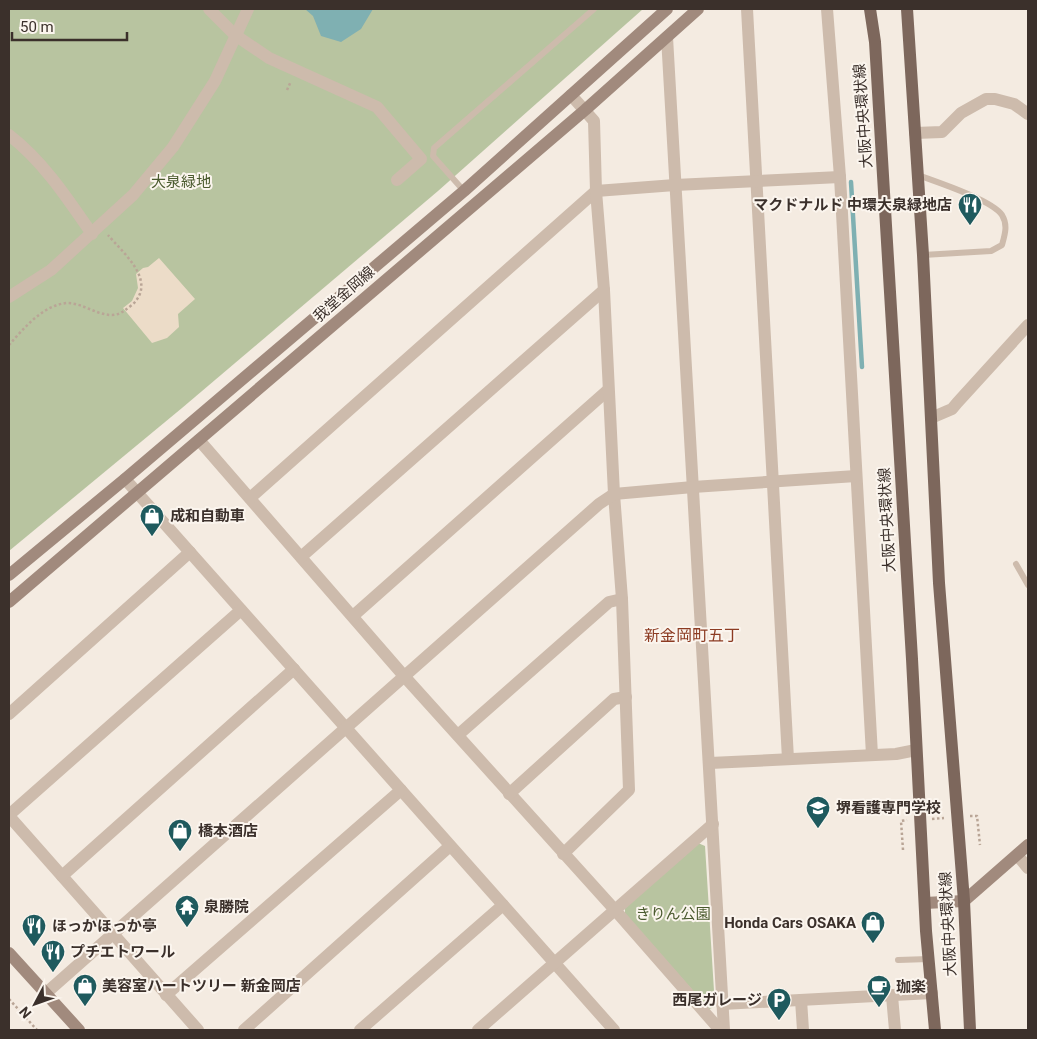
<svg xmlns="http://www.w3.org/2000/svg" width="1037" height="1039" font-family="Roboto,'Noto Sans JP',sans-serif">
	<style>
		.green { fill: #b8c4a0 }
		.plaza { fill: #ecdcc8 }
		.water { fill: #7fb0b2 }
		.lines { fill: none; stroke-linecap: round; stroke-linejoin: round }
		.stream { stroke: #7fb0b2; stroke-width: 4.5 }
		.path { stroke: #b9a596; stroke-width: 2.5; stroke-dasharray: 2.5 2.5; stroke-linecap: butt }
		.lane { stroke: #cdbbac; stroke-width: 6 }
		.street { stroke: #cdbbac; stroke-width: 12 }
		.secondary { stroke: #a18a7d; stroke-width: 12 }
		.primary { stroke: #7d675c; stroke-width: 12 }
		.labels { text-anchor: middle; stroke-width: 4; stroke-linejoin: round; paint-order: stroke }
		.street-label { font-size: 15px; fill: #3b302b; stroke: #fbf5ee }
		.park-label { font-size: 15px; fill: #4a5a2e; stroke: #fbf5ee }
		.poi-label { font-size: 15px; font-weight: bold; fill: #3b302b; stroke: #fbf5ee; text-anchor: start }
		.neighbourhood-label { font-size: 16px; fill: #8c3b22; stroke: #fbf5ee }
	</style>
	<rect width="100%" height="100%" fill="#f4ebe1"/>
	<g class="green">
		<path d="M9 9H643L438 191 182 408 9 551Z"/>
		<path d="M698 843 705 846 715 1007 709 1009 625 914V907Z"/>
	</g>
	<path class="plaza" d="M159 258 195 299 178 314 179 327 167 338 152 343 123 308 132 301 138 288 136 274 143 268 148 267Z"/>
	<path class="water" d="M305 9H373L361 29 341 42 321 36 313 16Z"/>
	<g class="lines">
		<path class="stream" d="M851 182 862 367"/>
		<g class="path">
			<path d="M287 90 291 81"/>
			<path d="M9 345C24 328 43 305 67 303 83 303 96 315 112 315 120 315 125 310 132 305 158 281 123 253 108 235"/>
			<path d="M970 816H977L980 845"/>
			<path d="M932 819 944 818"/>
			<path d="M903 850 901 821 907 820"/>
			<path d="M9 999 37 1030"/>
		</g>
		<g class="lane">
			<path d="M918 175C937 182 992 200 1002 215 1008 225 1005 234 1002 245L991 251 923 255"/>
			<path d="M464 191 433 156 434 148 594 9"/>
			<path d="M1016 564 1028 585"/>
			<path d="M898 960 929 959"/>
		</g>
		<g class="street">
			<path d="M209 9 235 35 269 58 377 107 421 159 397 180"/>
			<path d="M747 9 788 759"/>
			<path d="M827 9 840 177 872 755"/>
			<path d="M667 37 724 1030"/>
			<path d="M915 133 942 132 961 113 986 99H995L1014 104 1028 114"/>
			<path d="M9 135C43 161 68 199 92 234"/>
			<path d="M9 297 51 270 133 195 173 147 215 81 248 9"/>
			<path d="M931 418 952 409 957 403 1028 325"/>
			<path d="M199 440 404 676 615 910 720 1030"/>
			<path d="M125 479 614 1030"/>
			<path d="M250 498 596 191 675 185 840 177"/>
			<path d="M301 557 604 290"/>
			<path d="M353 616 608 390"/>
			<path d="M9 714 190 552"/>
			<path d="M458 735 609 602 622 599"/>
			<path d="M710 763 896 754 916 750"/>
			<path d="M509 794 614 699 626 697"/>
			<path d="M9 815 241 610"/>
			<path d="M9 816 198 1030"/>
			<path d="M563 854 629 790 622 599 614 494 604 290 596 191 594 121 571 95"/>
			<path d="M1017 855 1028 868"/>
			<path d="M62 876 294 669"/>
			<path d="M45 994 599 504 614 494 693 487 856 476"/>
			<path d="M166 995 401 790"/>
			<path d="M892 996 895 1030"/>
			<path d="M801 1000 803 1030"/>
			<path d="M722 1004 932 993"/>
			<path d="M244 1030 450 846"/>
			<path d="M360 1030 503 905"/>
			<path d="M478 1030 713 824"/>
		</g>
		<g class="secondary">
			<path d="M9 575 125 479 464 191 667 9"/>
			<path d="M9 602 585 110 698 9"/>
			<path d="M925 903 964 901 1028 845"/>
			<path d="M9 953 79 1030"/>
		</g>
		<g class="primary">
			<path d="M870 9 875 42 912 659 926 931 935 1030"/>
			<path d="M907 9 923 255 939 583 964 901 970 1030"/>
		</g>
	</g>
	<defs>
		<symbol id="restaurant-pin" viewBox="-11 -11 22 30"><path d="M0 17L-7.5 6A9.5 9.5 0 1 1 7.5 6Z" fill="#1f5a5e" stroke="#fbf5ee"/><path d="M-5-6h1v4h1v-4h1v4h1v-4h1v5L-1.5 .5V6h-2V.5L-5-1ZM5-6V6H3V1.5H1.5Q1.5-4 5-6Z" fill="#fff"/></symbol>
		<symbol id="shop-pin" viewBox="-11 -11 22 30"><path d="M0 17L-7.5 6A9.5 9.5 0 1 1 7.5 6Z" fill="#1f5a5e" stroke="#fbf5ee"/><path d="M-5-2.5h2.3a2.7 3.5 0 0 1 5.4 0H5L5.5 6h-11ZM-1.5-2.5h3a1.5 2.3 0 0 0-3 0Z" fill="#fff"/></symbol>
		<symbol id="school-pin" viewBox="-11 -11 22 30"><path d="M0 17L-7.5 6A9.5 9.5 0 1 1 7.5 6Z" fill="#1f5a5e" stroke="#fbf5ee"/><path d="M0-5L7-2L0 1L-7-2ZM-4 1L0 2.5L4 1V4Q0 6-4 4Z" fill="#fff"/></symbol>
		<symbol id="temple-pin" viewBox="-11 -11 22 30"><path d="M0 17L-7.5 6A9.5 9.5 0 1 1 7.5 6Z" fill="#1f5a5e" stroke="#fbf5ee"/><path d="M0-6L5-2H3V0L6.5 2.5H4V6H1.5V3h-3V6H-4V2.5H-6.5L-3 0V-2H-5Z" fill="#fff"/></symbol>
		<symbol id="cafe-pin" viewBox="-11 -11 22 30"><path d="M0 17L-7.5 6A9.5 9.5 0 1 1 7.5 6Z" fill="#1f5a5e" stroke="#fbf5ee"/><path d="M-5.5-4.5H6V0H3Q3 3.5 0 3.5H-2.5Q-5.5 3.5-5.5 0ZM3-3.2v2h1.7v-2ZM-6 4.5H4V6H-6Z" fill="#fff"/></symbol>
		<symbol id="parking-pin" viewBox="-11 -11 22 30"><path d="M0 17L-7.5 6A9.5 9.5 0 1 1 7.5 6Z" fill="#1f5a5e" stroke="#fbf5ee"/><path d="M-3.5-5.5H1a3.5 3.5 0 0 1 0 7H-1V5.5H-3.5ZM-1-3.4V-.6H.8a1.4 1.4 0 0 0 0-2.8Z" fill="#fff"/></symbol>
	</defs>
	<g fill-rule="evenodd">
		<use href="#restaurant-pin" x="956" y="191" width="28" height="38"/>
		<use href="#shop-pin" x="138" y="502" width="28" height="38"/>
		<use href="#school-pin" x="804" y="794" width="28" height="38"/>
		<use href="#shop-pin" x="166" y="817" width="28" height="38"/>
		<use href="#temple-pin" x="173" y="893" width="28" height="38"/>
		<use href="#shop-pin" x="859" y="909" width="28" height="38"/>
		<use href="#restaurant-pin" x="20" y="912" width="28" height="38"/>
		<use href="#restaurant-pin" x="39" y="938" width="28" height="38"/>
		<use href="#shop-pin" x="71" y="972" width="28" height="38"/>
		<use href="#cafe-pin" x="865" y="973" width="28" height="38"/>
		<use href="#parking-pin" x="765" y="986" width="28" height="38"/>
	</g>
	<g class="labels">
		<g class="street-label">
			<text transform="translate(863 116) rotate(-94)" y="5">大阪中央環状線</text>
			<text transform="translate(344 294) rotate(-41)" y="5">我堂金岡線</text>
			<text transform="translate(887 520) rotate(-93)" y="5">大阪中央環状線</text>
			<text transform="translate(948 924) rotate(-93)" y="5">大阪中央環状線</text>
		</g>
		<g class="park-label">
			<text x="181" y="187">大泉緑地</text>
			<text x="673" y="919">きりん公園</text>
		</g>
		<g class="poi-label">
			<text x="952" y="210" text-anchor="end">マクドナルド 中環大泉緑地店</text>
			<text x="170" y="521">成和自動車</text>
			<text x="836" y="813">堺看護専門学校</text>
			<text x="198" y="836">橋本酒店</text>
			<text x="204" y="912">泉勝院</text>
			<text x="856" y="928" text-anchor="end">Honda Cars OSAKA</text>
			<text x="52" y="931">ほっかほっか亭</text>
			<text x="70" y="957">プチエトワール</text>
			<text x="102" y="991">美容室ハートツリー 新金岡店</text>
			<text x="896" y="992">珈楽</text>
			<text x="762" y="1005" text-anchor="end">西尾ガレージ</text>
		</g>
		<g class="neighbourhood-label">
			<text x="692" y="641">新金岡町五丁</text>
		</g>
	</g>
	<rect width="1037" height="1039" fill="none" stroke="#3b302b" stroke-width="20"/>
	<g transform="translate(35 1004) rotate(229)" stroke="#fbf5ee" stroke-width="4" paint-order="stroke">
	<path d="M0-4L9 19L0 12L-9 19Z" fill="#3b302b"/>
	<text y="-8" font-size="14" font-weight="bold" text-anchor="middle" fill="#3b302b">N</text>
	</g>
	<path d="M12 32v8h115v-8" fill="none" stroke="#3b302b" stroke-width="2.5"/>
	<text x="20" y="32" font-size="15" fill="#3b302b" stroke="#fbf5ee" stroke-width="4" paint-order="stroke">50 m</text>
</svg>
